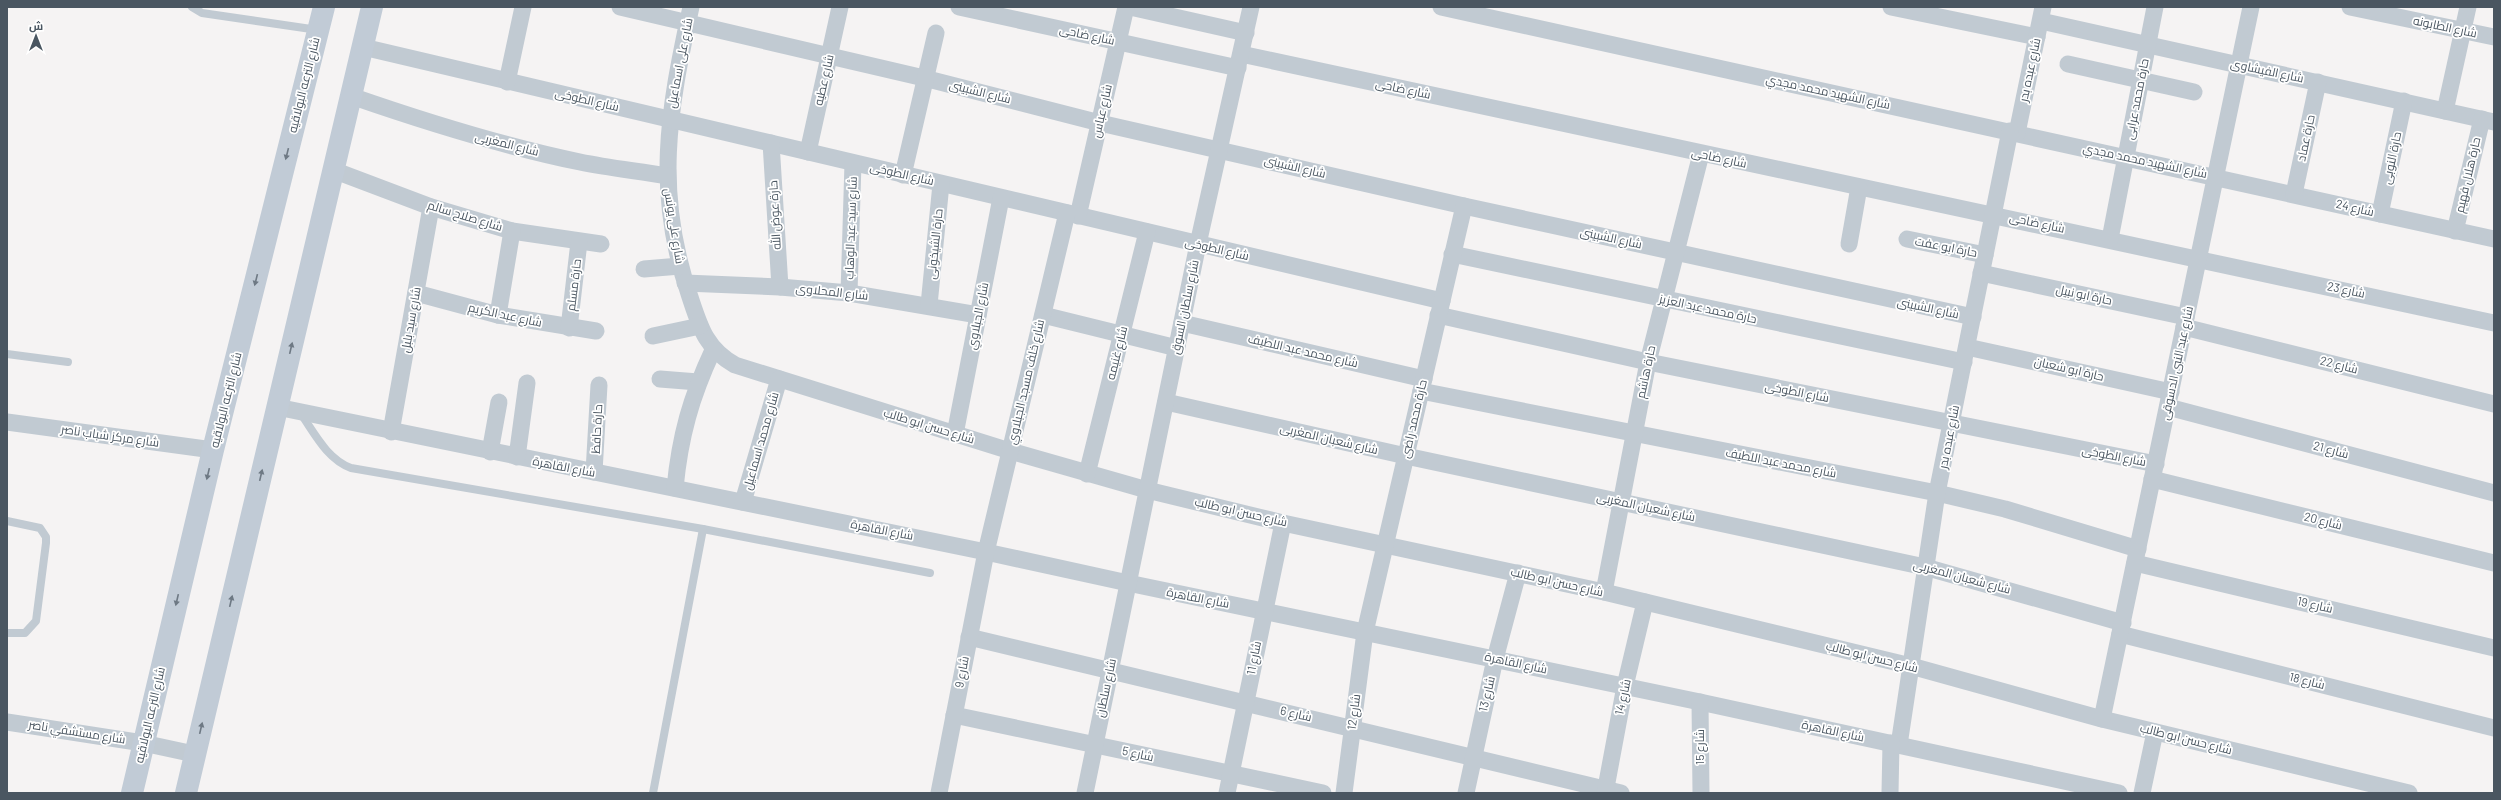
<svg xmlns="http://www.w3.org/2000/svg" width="2501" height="800" font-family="Barlow,Cairo,sans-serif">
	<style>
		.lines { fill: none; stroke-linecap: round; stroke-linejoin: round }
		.lane { stroke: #c1cad2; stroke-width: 8 }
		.street { stroke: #c1cad2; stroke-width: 17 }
		.secondary { stroke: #c1cbd6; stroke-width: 22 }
		.oneway { fill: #6e7984 }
		.labels { text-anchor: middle; stroke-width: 3.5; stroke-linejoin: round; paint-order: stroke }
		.street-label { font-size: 12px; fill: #4a5661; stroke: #fff }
	</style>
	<rect width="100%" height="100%" fill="#f5f3f3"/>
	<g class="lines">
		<g class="lane">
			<path d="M192 7 202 13 318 30"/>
			<path d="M7 354 68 362"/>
			<path d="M301 414C315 434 327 459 351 468L703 529 930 573"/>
			<path d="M7 521 40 528 46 537V543L36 621 25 633H7"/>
			<path d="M653 793 703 529"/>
		</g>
		<g class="street">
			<path d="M620 7 924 78 1100 123 1464 206 1973 317"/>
			<path d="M691 7C668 112 654 193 690 297 700 327 706 349 735 365L1010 451 1147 490 1283 523 1604 592 1911 666 2102 719 2409 793"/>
			<path d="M959 7 1238 68"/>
			<path d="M1130 7 1246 33"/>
			<path d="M1441 7 2494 239"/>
			<path d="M1891 7 2037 37"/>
			<path d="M2350 7 2494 37"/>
			<path d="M2041 21 2494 122"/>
			<path d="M363 47 1442 301"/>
			<path d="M1241 54 2494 323"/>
			<path d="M2068 64 2194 92"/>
			<path d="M507 82 523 7"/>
			<path d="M351 96C426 122 502 146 580 162 609 168 638 171 667 176"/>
			<path d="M2445 111 2468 7"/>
			<path d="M2017 133 2043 7"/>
			<path d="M771 143 780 287"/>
			<path d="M808 152 840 7"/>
			<path d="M333 170 431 207 512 231 601 244"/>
			<path d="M903 175 936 33"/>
			<path d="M2294 194 2318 82"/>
			<path d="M2380 214 2404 101"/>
			<path d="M1078 216 1126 7"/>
			<path d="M2455 231 2482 119"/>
			<path d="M1907 239 1985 255"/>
			<path d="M2110 239 2155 7"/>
			<path d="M1849 244 1859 187"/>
			<path d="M1452 254 1964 362"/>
			<path d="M644 269 680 266"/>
			<path d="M1981 273 2186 317"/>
			<path d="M685 283 780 287 849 293 978 315"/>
			<path d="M416 293 498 315 596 331"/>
			<path d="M849 293 853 163"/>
			<path d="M929 305 941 184"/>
			<path d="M498 315 512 231"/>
			<path d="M1043 315 1177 348"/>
			<path d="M1438 315 1648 362 2156 464"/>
			<path d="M1182 323 1424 379"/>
			<path d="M2184 327 2494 404"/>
			<path d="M569 328 579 242"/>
			<path d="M653 336 700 326"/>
			<path d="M1967 347 2171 392"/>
			<path d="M660 379 698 382"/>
			<path d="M1421 391 1937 493 2005 509 2138 549"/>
			<path d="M1166 402 1406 456 1925 567 2123 623"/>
			<path d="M277 407 986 552 1128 583 1700 702 2119 793"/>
			<path d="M2168 407 2494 493"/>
			<path d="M7 422 213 450"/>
			<path d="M391 432 431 207"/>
			<path d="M955 434 1001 198"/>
			<path d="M490 452 499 402"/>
			<path d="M517 457 527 383"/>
			<path d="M594 472 599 385"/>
			<path d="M1087 474 1147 232"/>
			<path d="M2152 479 2494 563"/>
			<path d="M675 488C680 436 691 397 713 350"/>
			<path d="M743 502 779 379"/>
			<path d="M2135 563 2494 648"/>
			<path d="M1604 592 1648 362 1701 154"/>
			<path d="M2120 634 2494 728"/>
			<path d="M969 637 1621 793"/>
			<path d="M1700 702 1701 793"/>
			<path d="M954 715 1323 793"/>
			<path d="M2102 719 2251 7"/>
			<path d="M7 722 143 743 194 754"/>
			<path d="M1899 745 1937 493 2010 131"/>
			<path d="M939 793 986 552 1067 213"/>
			<path d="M1085 793 1198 244 1251 7"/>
			<path d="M1227 793 1283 523"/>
			<path d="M1344 793 1365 632 1464 206"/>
			<path d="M1466 793 1495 659 1518 573"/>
			<path d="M1605 793 1625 686 1645 602"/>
			<path d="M1890 793 1891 743"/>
			<path d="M2142 793 2155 732"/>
		</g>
		<g class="secondary">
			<path d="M132 793 213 450 324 7"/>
			<path d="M186 793 372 7"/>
		</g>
	</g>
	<defs><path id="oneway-solid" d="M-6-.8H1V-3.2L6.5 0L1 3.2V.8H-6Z"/></defs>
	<g class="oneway">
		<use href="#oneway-solid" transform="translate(287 154) rotate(104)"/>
		<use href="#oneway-solid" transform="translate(256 280) rotate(104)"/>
		<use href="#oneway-solid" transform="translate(291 348) rotate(-77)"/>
		<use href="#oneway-solid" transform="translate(208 474) rotate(103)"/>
		<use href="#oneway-solid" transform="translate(261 475) rotate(-77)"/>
		<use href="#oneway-solid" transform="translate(177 600) rotate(103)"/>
		<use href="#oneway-solid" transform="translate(231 601) rotate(-77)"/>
		<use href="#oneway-solid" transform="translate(201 728) rotate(-77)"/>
	</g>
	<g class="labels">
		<g class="street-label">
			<text transform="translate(2445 27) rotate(12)" y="4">شارع الطابونه</text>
			<text transform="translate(1087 35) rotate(12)" y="4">شارع ضاحى</text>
			<text transform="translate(680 63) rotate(-79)" y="4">شارع على اسماعيل</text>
			<text transform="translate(2030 70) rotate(-78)" y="4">شارع عبده بدر</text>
			<text transform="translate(2267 71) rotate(12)" y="4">شارع الفيشاوى</text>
			<text transform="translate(824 80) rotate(-77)" y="4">شارع عطيه</text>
			<text transform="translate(304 85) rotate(-76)" y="4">شارع الترعه البولاقيه</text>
			<text transform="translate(1403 89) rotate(12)" y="4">شارع ضاحى</text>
			<text transform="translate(980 92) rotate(14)" y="4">شارع الشبينى</text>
			<text transform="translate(1828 92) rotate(12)" y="4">شارع الشهيد محمد مجدي</text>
			<text transform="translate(2137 99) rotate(-79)" y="4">حارة محمد عرابى</text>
			<text transform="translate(587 100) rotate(13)" y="4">شارع الطوخى</text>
			<text transform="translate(1102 111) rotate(-77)" y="4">شارع عباس</text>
			<text transform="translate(2306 138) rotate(-78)" y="4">حارة عماد</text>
			<text transform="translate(507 144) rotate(14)" y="4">شارع المغربى</text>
			<text transform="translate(1719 158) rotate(12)" y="4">شارع ضاحى</text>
			<text transform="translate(2392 158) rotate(-78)" y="4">حارة النوبى</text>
			<text transform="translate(2145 161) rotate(12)" y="4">شارع الشهيد محمد مجدي</text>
			<text transform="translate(1295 167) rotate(13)" y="4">شارع الشبينى</text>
			<text transform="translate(902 174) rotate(13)" y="4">شارع الطوخى</text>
			<text transform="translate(2468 175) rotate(-77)" y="4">حارة هلال فهيم</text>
			<text transform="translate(2355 208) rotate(13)" y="4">شارع 24</text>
			<text transform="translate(775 215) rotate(-93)" y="4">حارة عوض الله</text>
			<text transform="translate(465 216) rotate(17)" y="4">شارع صلاح سالم</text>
			<text transform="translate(2037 223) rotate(12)" y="4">شارع ضاحى</text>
			<text transform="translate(674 226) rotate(81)" y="4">شارع على يونس</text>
			<text transform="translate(851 228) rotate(-88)" y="4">شارع سيد عبد الوهاب</text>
			<text transform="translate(1611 238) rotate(12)" y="4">شارع الشبينى</text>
			<text transform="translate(935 244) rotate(-84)" y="4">حارة الشيخونى</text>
			<text transform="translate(1946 247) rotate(11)" y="4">حارة ابو عفت</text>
			<text transform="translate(1217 249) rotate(13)" y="4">شارع الطوخى</text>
			<text transform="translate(574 285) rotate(-83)" y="4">حارة مسلم</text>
			<text transform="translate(2346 290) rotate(12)" y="4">شارع 23</text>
			<text transform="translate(832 292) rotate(6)" y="4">شارع المحلاوى</text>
			<text transform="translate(2084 295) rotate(12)" y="4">حارة ابو نبيل</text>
			<text transform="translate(1185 307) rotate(-78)" y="4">شارع سلطان السوق</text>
			<text transform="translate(1928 308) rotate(12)" y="4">شارع الشبينى</text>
			<text transform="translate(1708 309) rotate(12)" y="4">حارة محمد عبد العزيز</text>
			<text transform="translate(505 315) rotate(12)" y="4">شارع عبد الكريم</text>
			<text transform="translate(978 316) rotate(-79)" y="4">شارع الجبلاوي</text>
			<text transform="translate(411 320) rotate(-80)" y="4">شارع سيد بلبل</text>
			<text transform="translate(1303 351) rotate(13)" y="4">شارع محمد عبد اللطيف</text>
			<text transform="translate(1117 353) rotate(-76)" y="4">شارع غنيمه</text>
			<text transform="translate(2177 363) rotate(-78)" y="4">شارع عبد النبى الدسوقى</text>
			<text transform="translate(2339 365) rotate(14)" y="4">شارع 22</text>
			<text transform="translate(2069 369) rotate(13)" y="4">حارة ابو شعبان</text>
			<text transform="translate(1646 372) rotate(-78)" y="4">حارة هاشم</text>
			<text transform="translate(1026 382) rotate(-77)" y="4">شارع خلف مسجد الجبلاوي</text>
			<text transform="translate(1797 392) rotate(11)" y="4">شارع الطوخى</text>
			<text transform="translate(226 400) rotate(-76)" y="4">شارع الترعه البولاقيه</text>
			<text transform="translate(1414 419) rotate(-77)" y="4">حارة محمد راضى</text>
			<text transform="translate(929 426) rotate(17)" y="4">شارع حسن ابو طالب</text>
			<text transform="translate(597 429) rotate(-87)" y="4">حارة حافظ</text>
			<text transform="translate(110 436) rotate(8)" y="4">شارع مركز شباب ناصر</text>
			<text transform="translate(1949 437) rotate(-79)" y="4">شارع عبده بدر</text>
			<text transform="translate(1329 439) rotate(13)" y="4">شارع شعبان المغربى</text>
			<text transform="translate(761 441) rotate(-74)" y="4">شارع محمد اسماعيل</text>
			<text transform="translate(2331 450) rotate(15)" y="4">شارع 21</text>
			<text transform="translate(2114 456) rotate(11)" y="4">شارع الطوخى</text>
			<text transform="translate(1781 463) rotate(11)" y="4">شارع محمد عبد اللطيف</text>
			<text transform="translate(564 467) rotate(11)" y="4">شارع القاهرة</text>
			<text transform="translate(1646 507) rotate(12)" y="4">شارع شعبان المغربى</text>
			<text transform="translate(1241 512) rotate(13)" y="4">شارع حسن ابو طالب</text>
			<text transform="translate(2323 521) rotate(14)" y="4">شارع 20</text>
			<text transform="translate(882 530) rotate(11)" y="4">شارع القاهرة</text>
			<text transform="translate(1962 577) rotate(15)" y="4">شارع شعبان المغربى</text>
			<text transform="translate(1557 582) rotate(13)" y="4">شارع حسن ابو طالب</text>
			<text transform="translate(1198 598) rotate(11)" y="4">شارع القاهرة</text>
			<text transform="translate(2315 605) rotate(13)" y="4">شارع 19</text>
			<text transform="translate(1872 657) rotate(14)" y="4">شارع حسن ابو طالب</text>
			<text transform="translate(1254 658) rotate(-79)" y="4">شارع 11</text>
			<text transform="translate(1516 663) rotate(12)" y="4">شارع القاهرة</text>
			<text transform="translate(962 672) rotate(-79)" y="4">شارع 9</text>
			<text transform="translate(2307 681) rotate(14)" y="4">شارع 18</text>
			<text transform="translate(1106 688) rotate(-78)" y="4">شارع سلطان</text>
			<text transform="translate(1487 694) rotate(-77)" y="4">شارع 13</text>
			<text transform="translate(1623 697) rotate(-78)" y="4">شارع 14</text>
			<text transform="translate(1354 712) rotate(-82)" y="4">شارع 12</text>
			<text transform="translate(1296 714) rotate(13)" y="4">شارع 6</text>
			<text transform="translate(150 715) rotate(-77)" y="4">شارع الترعه البولاقيه</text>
			<text transform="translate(1833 731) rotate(12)" y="4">شارع القاهرة</text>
			<text transform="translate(77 732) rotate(9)" y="4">شارع مستشفي ناصر</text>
			<text transform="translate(2186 739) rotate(14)" y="4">شارع حسن ابو طالب</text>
			<text transform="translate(1700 747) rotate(-90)" y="4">شارع 15</text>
			<text transform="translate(1138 754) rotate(12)" y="4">شارع 5</text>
		</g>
	</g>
	<rect width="2501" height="800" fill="none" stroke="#4a5661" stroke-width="16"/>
	<g transform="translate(36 36)" stroke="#ffffff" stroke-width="3" paint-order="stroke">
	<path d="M0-3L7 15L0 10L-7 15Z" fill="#4a5661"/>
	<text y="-6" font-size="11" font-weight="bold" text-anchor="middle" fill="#4a5661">ش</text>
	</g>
</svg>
